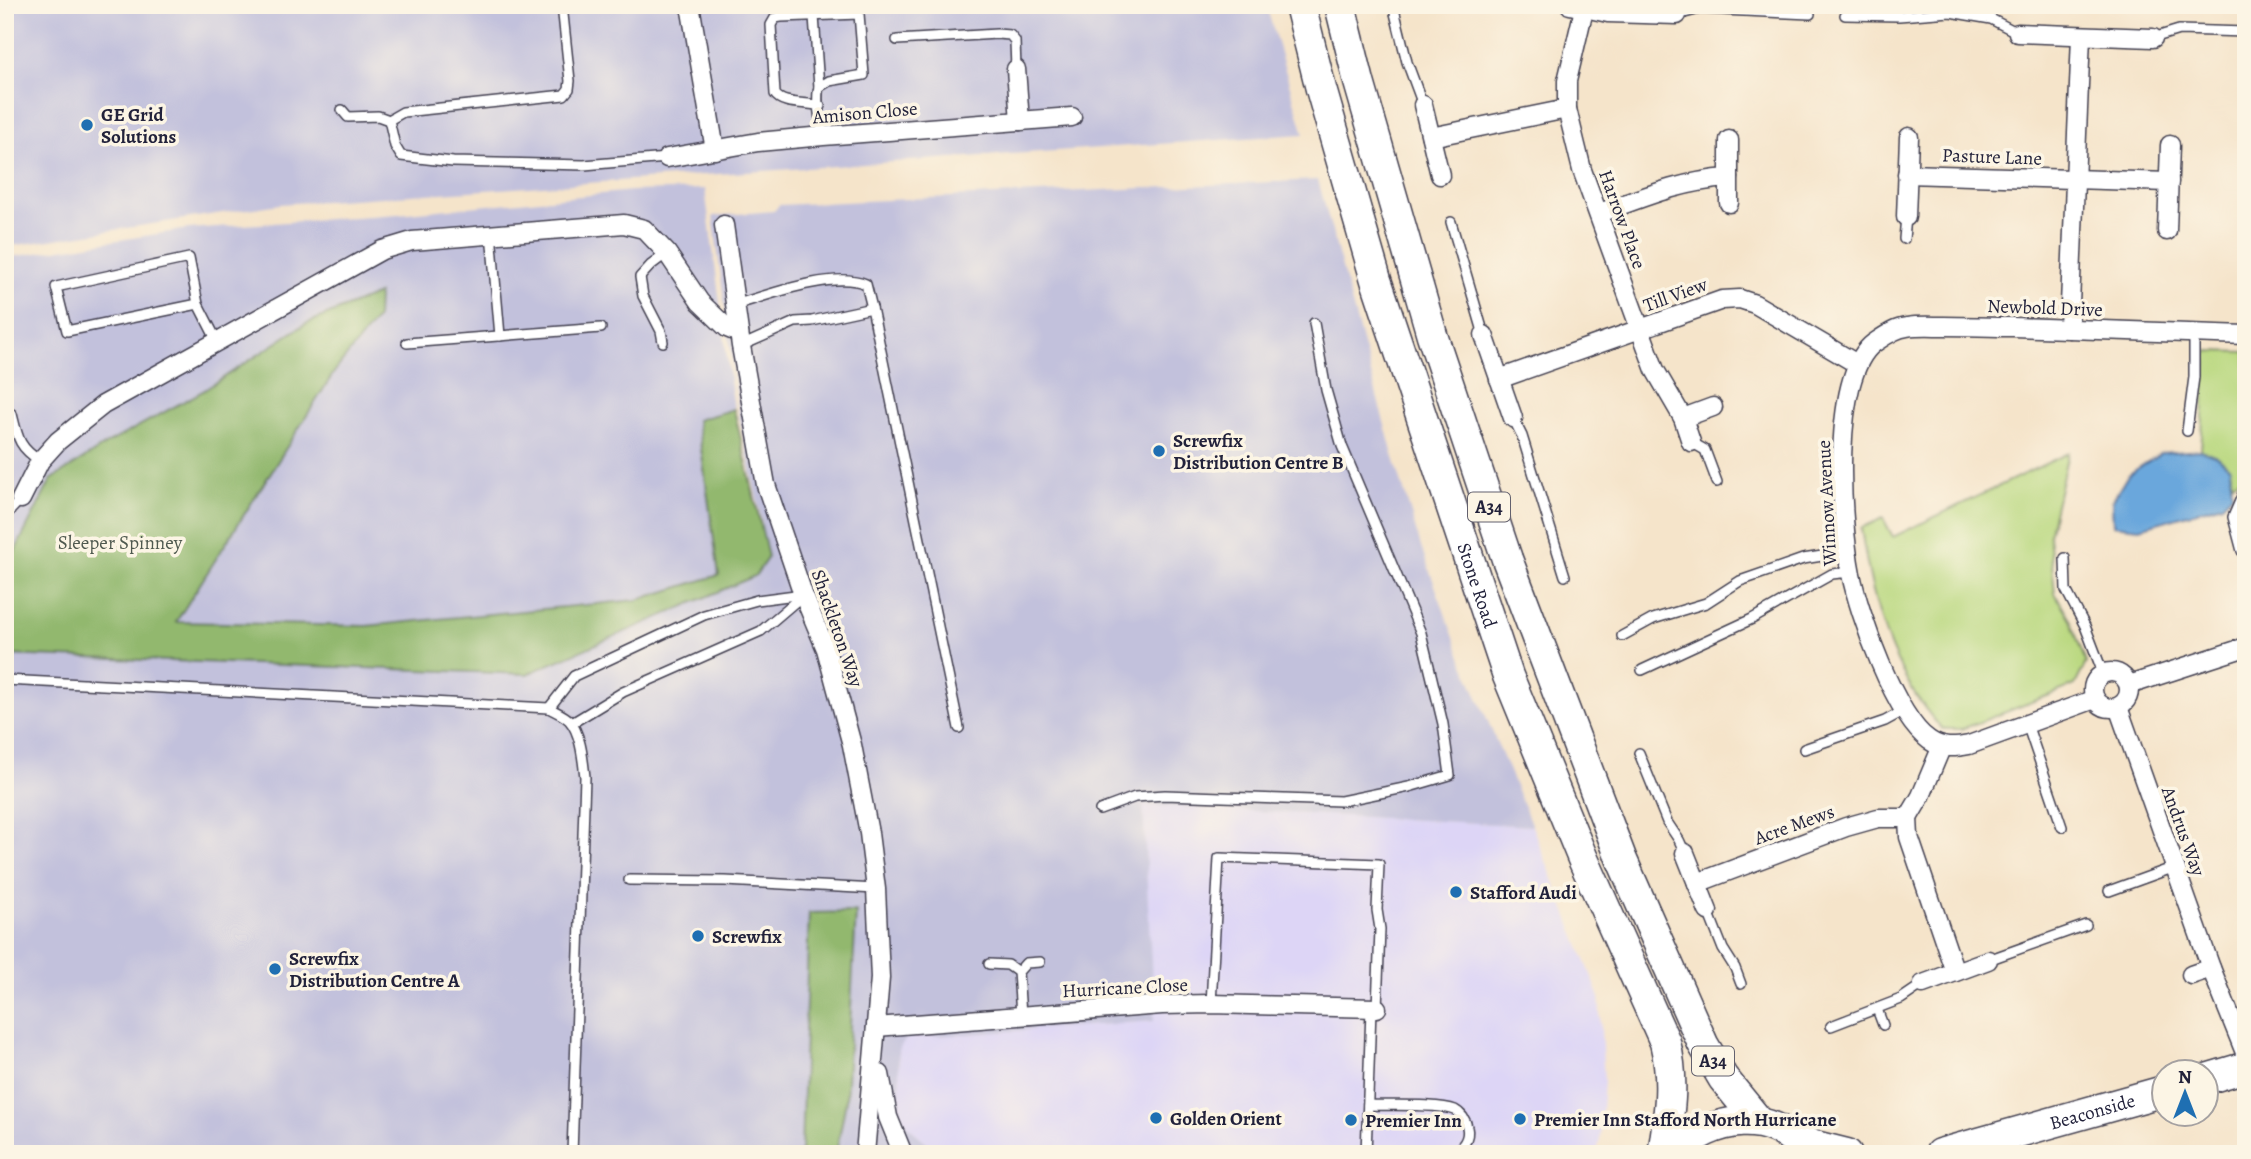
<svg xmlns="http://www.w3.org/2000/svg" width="2251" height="1159" font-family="Alegreya,serif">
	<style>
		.built { fill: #ddd5f6 }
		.industrial { fill: #c2c1dc }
		.green { fill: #b9d87f; stroke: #6e7d5d; stroke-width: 2 }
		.forest { fill: #92b86e; stroke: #5a6d54; stroke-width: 2 }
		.water { fill: #6aa7dc; stroke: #46648c; stroke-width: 2 }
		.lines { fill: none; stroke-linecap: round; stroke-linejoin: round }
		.service-casing { stroke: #423f50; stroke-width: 12 }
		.minor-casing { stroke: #423f50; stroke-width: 21 }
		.trunk-casing { stroke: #423f50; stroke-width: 33 }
		.service { stroke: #fff; stroke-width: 9 }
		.minor { stroke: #fff; stroke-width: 18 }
		.trunk { stroke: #fff; stroke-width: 30 }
		.poi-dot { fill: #1f6fb2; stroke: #fcf5e5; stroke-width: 2.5 }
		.labels { text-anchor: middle; stroke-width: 7; stroke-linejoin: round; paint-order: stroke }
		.shield { fill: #fcf5e5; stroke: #63616e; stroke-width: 2 }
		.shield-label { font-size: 18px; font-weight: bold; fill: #22223b }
		.street-label { font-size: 19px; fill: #22223b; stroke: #fcf5e5 }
		.poi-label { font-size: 19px; font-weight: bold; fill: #22223b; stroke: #fcf5e5; text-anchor: start }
		.park-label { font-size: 19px; fill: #4f594f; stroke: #fcf5e5 }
	</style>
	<rect width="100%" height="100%" fill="#fcf5e5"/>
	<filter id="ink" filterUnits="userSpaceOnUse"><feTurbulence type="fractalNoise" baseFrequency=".0143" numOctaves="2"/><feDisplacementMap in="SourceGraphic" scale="14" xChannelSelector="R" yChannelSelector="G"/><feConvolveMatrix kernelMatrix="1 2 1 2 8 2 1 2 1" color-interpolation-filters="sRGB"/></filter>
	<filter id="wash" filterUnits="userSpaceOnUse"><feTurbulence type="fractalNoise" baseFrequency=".00686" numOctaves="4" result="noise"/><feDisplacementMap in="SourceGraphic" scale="28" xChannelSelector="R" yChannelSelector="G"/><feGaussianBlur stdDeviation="1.57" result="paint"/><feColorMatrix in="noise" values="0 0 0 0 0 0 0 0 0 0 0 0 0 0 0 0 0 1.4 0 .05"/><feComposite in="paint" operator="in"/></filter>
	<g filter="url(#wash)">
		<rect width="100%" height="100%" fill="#f5e4ca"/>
		<path class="built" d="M1143 805 1532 826 1599 995 1604 1081 1600 1140 1596 1154H947L937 1150 925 1141 912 1130 901 1116 898 1049 907 1038 1153 1021Z"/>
		<g class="industrial">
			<path d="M5 5H1266L1304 134 280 204 5 247Z"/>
			<path d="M1318 180 1392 451 1421 547 1461 657 1532 826 1143 805 1154 1021 907 1038 898 1050 901 1116 912 1130 925 1141 937 1150 947 1154H5V615L176 622 335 371 376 318 377 295 305 324 203 391 108 443 5 562V258L189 229 398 214 632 191 705 189 734 409 697 421 719 575 637 600 366 626 214 624 363 631 639 603 727 574 762 524 739 415 713 216 774 211 779 205Z"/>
		</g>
		<g class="green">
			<path d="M2207 351 2246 352V476L2232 483 2230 468 2217 456 2201 450Z"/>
			<path d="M2068 453 2049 535 2055 593 2070 619 2086 663 2075 685 1962 729H1942C1890 672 1872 602 1861 528L1883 518 1893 537Z"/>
		</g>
		<g class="forest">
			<path d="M378 294 377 318 335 371 176 622 366 626 637 600 719 575 697 420 734 409 768 557 755 576 527 674 5 655V562L14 553 51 480 108 443 203 391 305 324Z"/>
			<path d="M856 912 846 1101 836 1154H797L801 1152 809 913Z"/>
		</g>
		<path class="water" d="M2201 450 2217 456 2230 468 2232 494 2222 504 2140 528 2113 525 2112 501 2128 475 2161 453Z"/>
	</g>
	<g filter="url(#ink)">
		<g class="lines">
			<defs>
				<g id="service">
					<path d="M562 5 570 81 569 89 564 95 403 112 389 120 395 146 401 156 453 162 584 165 667 158"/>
					<path d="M1393 5 1407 62 1423 105"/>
					<path d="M1677 15 1700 9 1810 14"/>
					<path d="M1845 15 1899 16 1950 12 1991 19 2018 33"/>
					<path d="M814 16 819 87"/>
					<path d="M2153 38 2179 30 2246 32"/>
					<path d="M897 40 997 34 1010 35 1015 41 1016 69"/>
					<path d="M820 106C805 102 782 105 775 94L771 25 775 18 781 17 859 14 864 75 829 81 819 87C815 101 821 121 823 136"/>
					<path d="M342 110 348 117 378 116 389 120"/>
					<path d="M1451 222 1484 335"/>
					<path d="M491 233 500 336"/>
					<path d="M1904 239 1906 217"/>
					<path d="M198 304 67 331 56 287 189 258 198 304 217 341"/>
					<path d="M735 305C768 295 834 270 866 284L872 308 812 321 795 322 741 346"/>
					<path d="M872 308 959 728"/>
					<path d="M663 342 661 331 643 296 640 277 651 265 667 253"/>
					<path d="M407 343 601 328"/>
					<path d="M12 414C18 439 19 447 40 461"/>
					<path d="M1513 418 1522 436 1565 576"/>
					<path d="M2187 431 2194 377V333"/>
					<path d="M1691 442 1705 450 1717 482"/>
					<path d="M5 516 21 499"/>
					<path d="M2242 551 2233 517 2246 487"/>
					<path d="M2065 558 2066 590 2085 626 2103 673"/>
					<path d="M1622 636 1653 619 1706 603 1740 581 1803 559 1848 552"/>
					<path d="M1642 670 1752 619 1832 574 1850 572"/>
					<path d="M5 680 549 708C556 712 564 715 569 720 581 733 583 760 585 777L572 1154"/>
					<path d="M549 708 574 676 704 615 757 600 803 594"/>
					<path d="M572 723 623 692 761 631 802 596"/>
					<path d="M2027 724 2062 827"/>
					<path d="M1804 749 1885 721 1905 710"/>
					<path d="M1639 753 1667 822 1679 840 1685 853"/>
					<path d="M1100 810 1135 797 1165 795 1341 801 1409 787 1450 775 1443 724 1421 633 1342 446 1326 390 1314 323"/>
					<path d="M629 880 725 881 876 889"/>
					<path d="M2109 891 2175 867"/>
					<path d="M1708 911 1723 949 1735 968 1741 984"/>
					<path d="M1988 960 2086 925"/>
					<path d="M989 964 1008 965 1018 972"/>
					<path d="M1211 1004 1219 858 1379 864 1377 910 1380 929 1377 1008"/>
					<path d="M1877 1009 1883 1025"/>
					<path d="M1021 1015 1018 972 1026 963 1040 962"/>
					<path d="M1831 1026 1901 999 1923 984"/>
					<path d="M1368 1105C1388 1106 1438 1103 1455 1110 1461 1113 1466 1120 1467 1127 1470 1139 1462 1147 1453 1154"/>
					<path d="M1366 1154 1371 1009"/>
				</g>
				<g id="minor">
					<path d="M690 5 715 150"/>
					<path d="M1570 5 1608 13 1677 15"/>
					<path d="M1584 9 1567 81V109L1582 170 1655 370 1683 418 1691 442"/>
					<path d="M2018 33 2153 38"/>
					<path d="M1016 69 1020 121"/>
					<path d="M1423 105 1440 175"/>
					<path d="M1431 137 1567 109"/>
					<path d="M1729 140V203"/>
					<path d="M667 158 758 142 823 136 1072 117"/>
					<path d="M1907 174 2169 182"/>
					<path d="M1600 213C1644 197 1682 181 1729 178"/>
					<path d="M1906 217 1909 137"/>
					<path d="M724 225 741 346 766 485 803 594 826 649 852 745 869 833 876 889 880 978 865 1154"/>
					<path d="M2167 231 2170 145"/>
					<path d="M2069 329 2081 36"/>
					<path d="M1484 335 1513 418"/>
					<path d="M1499 379 1722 300 1740 299 1755 304 1857 364"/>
					<path d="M1683 418 1713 407"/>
					<path d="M21 499 40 461 58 441 103 405 382 250 412 241 624 224 644 229 667 253 700 302 727 328 739 333"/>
					<circle cx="2111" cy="690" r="18"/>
					<path d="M2129 685 2246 647"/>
					<path d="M2095 699 1969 745C1954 748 1942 749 1929 740 1895 716 1859 614 1851 574 1841 524 1830 376 1874 343 1883 337 1895 328 1907 327 1918 325 1932 326 1944 326 1967 326 1990 327 2013 327 2090 329 2168 332 2246 335"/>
					<path d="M2118 707 2211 968 2246 1055"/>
					<path d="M1908 818 1909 837 1955 972"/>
					<path d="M1685 853 1708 911"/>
					<path d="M1697 883 1846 827 1878 818H1908L1921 796 1942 746"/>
					<path d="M2191 975 2211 968"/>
					<path d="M1923 984 1988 960"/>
					<path d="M876 1027 1162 1005 1211 1004 1377 1008"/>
					<path d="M880 1074 888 1117 903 1154"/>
				</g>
				<g id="trunk">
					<path id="s1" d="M1300 5 1321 89 1376 280 1508 676 1583 859 1665 1042C1675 1082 1669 1114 1663 1154"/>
					<path d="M1340 5 1359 82 1432 335 1507 559 1621 858 1703 1044 1723 1078 1758 1121"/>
					<path d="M2206 1079 2246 1067"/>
					<path d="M1793 1136 1811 1145 1847 1154"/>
					<path d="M1673 1154C1713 1115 1772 1107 1808 1154"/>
					<path id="s2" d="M1940 1154 2164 1091"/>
				</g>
			</defs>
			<use href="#service" class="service-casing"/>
			<use href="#minor" class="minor-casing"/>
			<use href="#trunk" class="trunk-casing"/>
			<use href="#service" class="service"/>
			<use href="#minor" class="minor"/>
			<use href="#trunk" class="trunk"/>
		</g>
	</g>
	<g class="poi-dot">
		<circle cx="87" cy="125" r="7"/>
		<circle cx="1159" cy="451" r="7"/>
		<circle cx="1456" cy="892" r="7"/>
		<circle cx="698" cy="936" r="7"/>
		<circle cx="275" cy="969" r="7"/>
		<circle cx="1156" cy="1118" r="7"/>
		<circle cx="1520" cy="1119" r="7"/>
		<circle cx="1351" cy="1120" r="7"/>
	</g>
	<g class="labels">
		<g class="shield">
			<rect x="1468" y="492.5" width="42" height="29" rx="5"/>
			<rect x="1692" y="1046.5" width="42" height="29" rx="5"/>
		</g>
		<g class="shield-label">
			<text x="1489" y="513">A34</text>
			<text x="1713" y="1067">A34</text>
		</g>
		<g class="street-label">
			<text transform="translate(865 112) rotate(-5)" y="7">Amison Close</text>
			<text transform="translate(1992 156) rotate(2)" y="7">Pasture Lane</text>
			<text transform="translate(1623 219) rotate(70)" y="7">Harrow Place</text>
			<text transform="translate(1675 294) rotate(-20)" y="7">Till View</text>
			<text transform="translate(2045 307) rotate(2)" y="7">Newbold Drive</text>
			<text transform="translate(1826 503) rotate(-93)" y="7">Winnow Avenue</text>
			<text dy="7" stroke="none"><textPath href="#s1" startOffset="607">Stone Road</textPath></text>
			<text transform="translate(838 628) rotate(71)" y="7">Shackleton Way</text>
			<text transform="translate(1794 824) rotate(-20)" y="7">Acre Mews</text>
			<text transform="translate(2184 831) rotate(70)" y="7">Andrus Way</text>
			<text transform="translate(1125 987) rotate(-3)" y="7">Hurricane Close</text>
			<text dy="7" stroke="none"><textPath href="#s2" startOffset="158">Beaconside</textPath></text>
		</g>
		<g class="poi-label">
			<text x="101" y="121">GE Grid<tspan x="101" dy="22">Solutions</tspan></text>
			<text x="1173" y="447">Screwfix<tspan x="1173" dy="22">Distribution Centre B</tspan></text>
			<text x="1470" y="899">Stafford Audi</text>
			<text x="712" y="943">Screwfix</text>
			<text x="289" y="965">Screwfix<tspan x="289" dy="22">Distribution Centre A</tspan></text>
			<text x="1170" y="1125">Golden Orient</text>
			<text x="1534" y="1126">Premier Inn Stafford North Hurricane</text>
			<text x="1365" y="1127">Premier Inn</text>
		</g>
		<g class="park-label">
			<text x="120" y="549">Sleeper Spinney</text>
		</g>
	</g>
	<rect width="2251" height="1159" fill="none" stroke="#fcf5e5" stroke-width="28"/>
	<g transform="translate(2185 1093)"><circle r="33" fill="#fcf5e5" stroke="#a5a1a1" stroke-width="2"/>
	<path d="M0-5L12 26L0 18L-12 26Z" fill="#1f6fb2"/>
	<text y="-10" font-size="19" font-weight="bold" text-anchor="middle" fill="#22223b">N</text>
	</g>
</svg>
